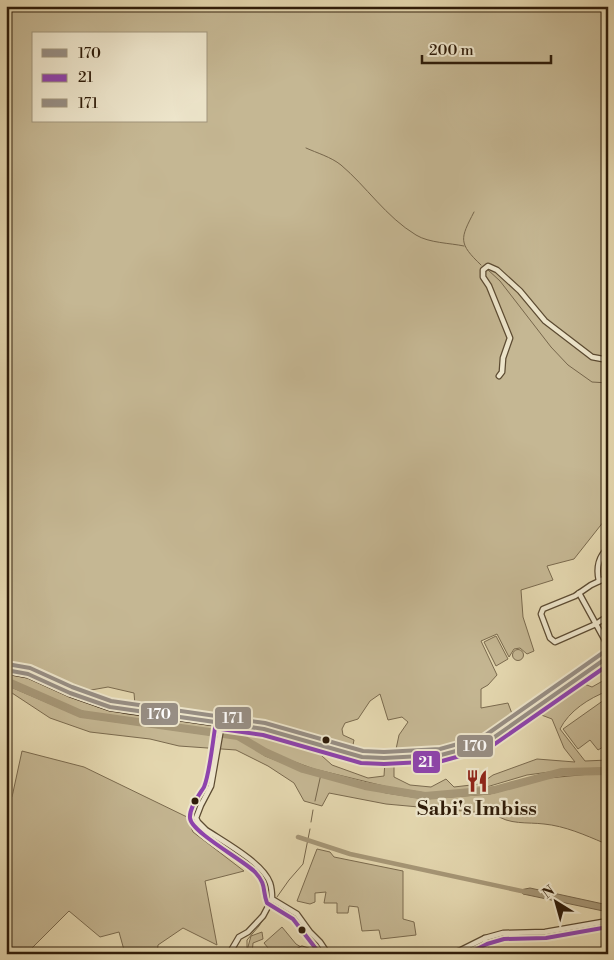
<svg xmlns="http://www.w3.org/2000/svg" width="614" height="960" font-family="'Libre Bodoni',serif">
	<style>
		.green { fill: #c5b793; stroke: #7a6a4e; fill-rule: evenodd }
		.water { fill: #a69777; stroke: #76664b }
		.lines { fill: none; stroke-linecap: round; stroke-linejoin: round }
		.stream { stroke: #76664b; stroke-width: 1 }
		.canal { stroke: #a69777; stroke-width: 4.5 }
		.river { stroke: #a69777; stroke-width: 8 }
		.minor-casing { stroke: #5c4b32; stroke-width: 7 }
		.primary-casing { stroke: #2f1c09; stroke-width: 9 }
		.minor { stroke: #ede5cb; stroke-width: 4.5 }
		.primary { stroke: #e4d7af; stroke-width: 7 }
		.bus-1-casing { stroke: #ede5cb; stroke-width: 8 }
		.bus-2-casing { stroke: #ede5cb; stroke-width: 8 }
		.bus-3-casing { stroke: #ede5cb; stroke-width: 8 }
		.bus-1 { stroke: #978e84; stroke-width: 4 }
		.bus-2 { stroke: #8e44ad; stroke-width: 4 }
		.bus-3 { stroke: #978e84; stroke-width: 4 }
		.bus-dot { fill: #2f1c09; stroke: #ede5cb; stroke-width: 2 }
		.labels { text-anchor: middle; stroke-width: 4.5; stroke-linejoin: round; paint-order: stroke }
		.poi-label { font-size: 20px; font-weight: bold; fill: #2f1c09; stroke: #ede5cb }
		.line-badge { stroke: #ede5cb; stroke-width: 2 }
		.badge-label { font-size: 14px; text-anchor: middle; font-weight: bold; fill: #fff }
	</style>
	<rect width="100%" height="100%" fill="#e4d7af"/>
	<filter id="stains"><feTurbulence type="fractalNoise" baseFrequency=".004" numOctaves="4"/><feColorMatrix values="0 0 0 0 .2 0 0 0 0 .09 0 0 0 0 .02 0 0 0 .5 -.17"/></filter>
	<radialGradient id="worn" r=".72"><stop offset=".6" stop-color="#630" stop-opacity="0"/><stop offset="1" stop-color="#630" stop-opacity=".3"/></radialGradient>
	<g class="green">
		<path d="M6 6H608V516L574 559 547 566 553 580 521 590 523 617 534 651 527 654 520 648 514 649 509 657 497 634 481 641 497 675 488 685 481 689V708L508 703 514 719C501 728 488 739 473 744 449 752 420 753 395 754L399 735 408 722 402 717 388 720 380 694 370 701 358 719 345 723 342 729 343 735 354 740 353 745 315 740 261 724 164 711 135 705 134 693 108 687 80 692 6 662ZM34 34H206V121H34Z"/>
		<path d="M496 636 508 659 496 666 484 642Z"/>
		<circle cx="518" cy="655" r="5.5"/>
		<path d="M6 673 31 678 98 707 127 714 259 730 283 736 312 747 332 765 368 778 384 776 385 761H394V777L410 785 431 787 446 779 454 787 480 784 493 775 537 759 575 762 564 748 552 719 536 713 579 682 592 687 608 678V691C589 698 569 711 560 729L585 761 608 760V768L572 769 527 775 473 791 432 794 388 787 314 769 276 755 239 735 90 713 67 707 6 679Z"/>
		<path d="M6 685 74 714 96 719 239 739 265 756 303 771 386 793 425 799 490 794 549 778 590 774H608V836L604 843C585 835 565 826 544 824 528 822 508 825 495 814L386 804 329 793 322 806 304 801 294 783 268 766 236 750 179 746 150 739 90 732 50 718 12 693H6Z"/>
		<path d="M604 700 608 706V744L598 750 590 740 578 749 563 729Z"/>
		<path d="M22 751 84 767 187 817 193 832 244 871 205 881 217 945 183 928 158 945 157 954H130L124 950 119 932 100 937 69 911 32 948 33 954H6V795L12 797Z"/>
		<path d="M317 849 330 852 334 857 403 871V919L414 922 416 935 381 939 379 930 362 931 358 907 349 906 348 913H337V903H324L326 892 315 893V902L310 904 297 901Z"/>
		<path d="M282 927 296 944 301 947 291 954H273L264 943Z"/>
		<path d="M262 932 263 939 253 943 252 954H246L251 936Z"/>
	</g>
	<path class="water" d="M530 888 608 905V912L523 894 520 890Z"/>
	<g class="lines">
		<g class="stream">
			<path d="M306 148C317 153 331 157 341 165 366 186 386 217 416 235 429 243 450 243 464 246"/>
			<path d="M474 212C460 239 458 243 481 265"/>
			<path d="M487 269 500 281 551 347 568 365 592 382 608 383"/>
			<path d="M315 801 321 774"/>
			<path d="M311 822 313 810"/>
			<path d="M277 897 289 880 303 864 310 829"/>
			<path d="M247 954V940L259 926 274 903"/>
		</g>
		<path class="canal" d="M298 837 350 854 526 892"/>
		<path class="river" d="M6 681 81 714 238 736 265 752 303 769 365 786 425 796 494 790 561 772 608 771"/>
		<defs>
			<g id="minor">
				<path d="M499 376 502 372 503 358 510 338 489 286 483 277V270L488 266 497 270 520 291 545 321 592 357 608 360"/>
				<path d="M608 577 591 585 575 596 543 609 541 614 550 638 555 642 596 624 608 616"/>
				<path d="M599 581C596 568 598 557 608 548"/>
				<path d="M579 593 608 646"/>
				<path d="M222 723 211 786 201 805 196 818 198 822 206 830C224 842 263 863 270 883 272 889 272 894 272 899L297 914 310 932 320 942 328 954"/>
				<path d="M485 938 486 954"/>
				<path d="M229 954 239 937 248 932 263 916 272 899"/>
				<path d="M294 954 302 949 318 954"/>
				<path d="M450 954 461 950 485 938 503 933 545 932 608 921"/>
				<path d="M605 954 606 921"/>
			</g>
			<path id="primary" d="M6 670 28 674 70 693 110 707 264 729 362 757 384 758 441 755 464 750 486 743 608 657"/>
		</defs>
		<use href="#minor" class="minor-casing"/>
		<use href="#primary" class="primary-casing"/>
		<use href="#minor" class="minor"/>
		<use href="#primary" class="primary"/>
		<defs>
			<path id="bus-1" d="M6 670 28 674 70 693 110 707 264 729 362 757 384 758 441 755 486 743 608 657"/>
			<g id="bus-2">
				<path d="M216 722C213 738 210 773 204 787 199 795 189 808 190 818 191 832 243 860 255 872 267 885 262 890 267 903L293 919 320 954"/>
				<path d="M221 729 263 735 361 763 384 764 442 761 489 748 608 665"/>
				<path d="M467 954 487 944 504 939 546 938 608 927"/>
			</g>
			<path id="bus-3" d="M7 664 30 668 72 687 111 701 265 723 363 751 384 752 440 749 483 737 604 652"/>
		</defs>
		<use href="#bus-1" class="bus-1-casing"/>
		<use href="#bus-2" class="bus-2-casing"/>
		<use href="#bus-3" class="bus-3-casing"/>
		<use href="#bus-1" class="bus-1"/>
		<use href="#bus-2" class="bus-2"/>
		<use href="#bus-3" class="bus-3"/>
	</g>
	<defs>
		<symbol id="restaurant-bare" viewBox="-9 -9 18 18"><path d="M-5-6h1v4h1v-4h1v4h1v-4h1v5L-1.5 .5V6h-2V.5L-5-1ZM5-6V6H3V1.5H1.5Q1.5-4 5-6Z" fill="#8f2418" stroke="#ede5cb" stroke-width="2.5" paint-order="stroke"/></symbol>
	</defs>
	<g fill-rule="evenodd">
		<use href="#restaurant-bare" x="461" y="765" width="32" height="32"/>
	</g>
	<g class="bus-dot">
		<circle cx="326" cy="740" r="4.5"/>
		<circle cx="195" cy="801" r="4.5"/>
		<circle cx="302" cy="930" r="4.5"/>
	</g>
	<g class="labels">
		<g class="poi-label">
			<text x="477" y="815">Sabi's Imbiss</text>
		</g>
	</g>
	<g class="line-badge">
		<rect x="140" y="702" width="39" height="24" rx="5" fill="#978e84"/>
		<rect x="214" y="706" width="38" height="24" rx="5" fill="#978e84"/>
		<rect x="456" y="734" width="38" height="24" rx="5" fill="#978e84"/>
		<rect x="412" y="750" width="29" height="24" rx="5" fill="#8e44ad"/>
	</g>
	<g class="badge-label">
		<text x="159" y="719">170</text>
		<text x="233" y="723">171</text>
		<text x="475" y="751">170</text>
		<text x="426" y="767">21</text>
	</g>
	<rect width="614" height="960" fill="none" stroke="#e4d7af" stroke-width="25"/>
	<rect x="8" y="8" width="599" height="945" fill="none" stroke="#2f1c09" stroke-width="2.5"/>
	<rect x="12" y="12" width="589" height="935" fill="none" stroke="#2f1c09"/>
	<rect x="32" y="32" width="175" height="90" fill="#ede5cb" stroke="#a1957d"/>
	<rect x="42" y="49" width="25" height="8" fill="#978e84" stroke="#a1957d"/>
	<text x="78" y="58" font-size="15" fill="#2f1c09">170</text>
	<rect x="42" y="74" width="25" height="8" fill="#8e44ad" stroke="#a1957d"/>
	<text x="78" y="82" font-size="15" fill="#2f1c09">21</text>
	<rect x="42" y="99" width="25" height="8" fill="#978e84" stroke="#a1957d"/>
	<text x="78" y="108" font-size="15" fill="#2f1c09">171</text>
	<g transform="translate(556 902) rotate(323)" stroke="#ede5cb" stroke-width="4" paint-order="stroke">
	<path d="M0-4L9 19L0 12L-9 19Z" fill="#2f1c09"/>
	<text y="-8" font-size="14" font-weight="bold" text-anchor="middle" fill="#2f1c09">N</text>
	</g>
	<path d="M422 55v8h129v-8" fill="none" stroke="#2f1c09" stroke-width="2.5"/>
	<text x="429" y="55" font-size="15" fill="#2f1c09" stroke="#ede5cb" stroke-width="4" paint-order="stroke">200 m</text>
	<rect width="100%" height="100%" filter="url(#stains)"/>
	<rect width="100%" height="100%" fill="url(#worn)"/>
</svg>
